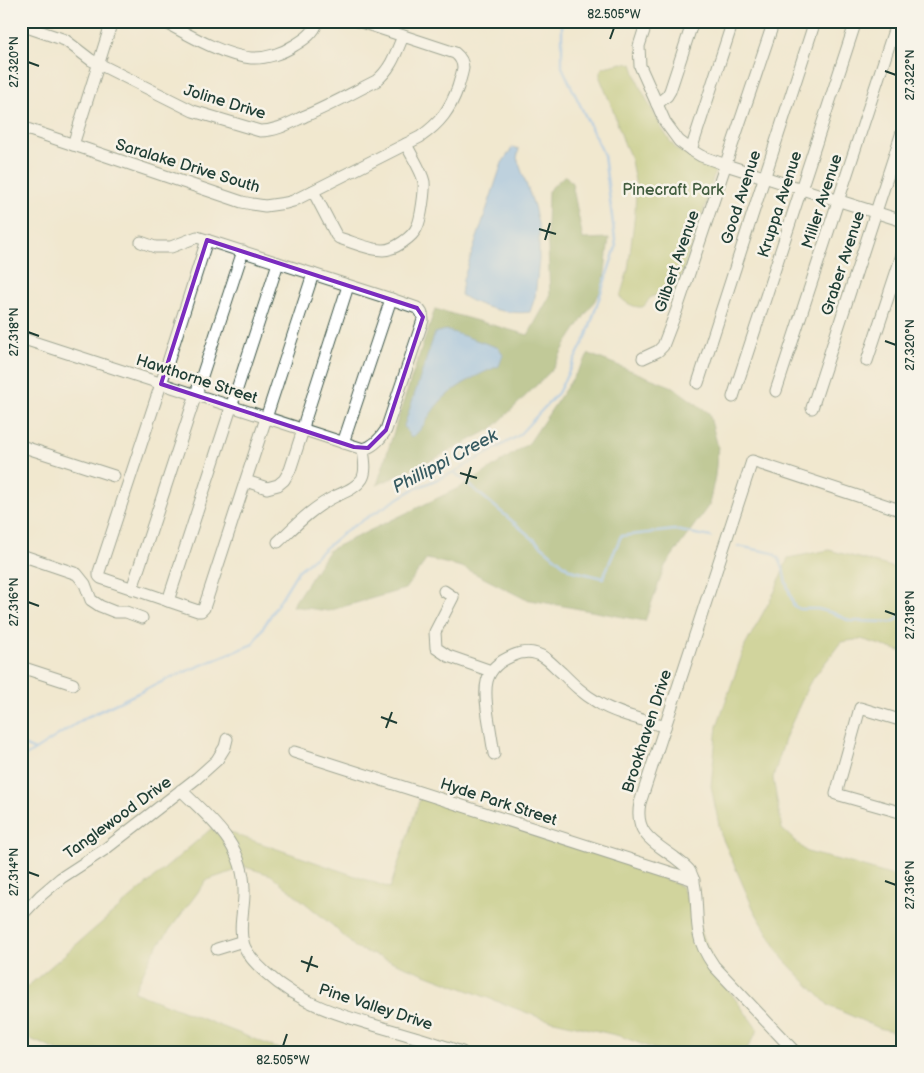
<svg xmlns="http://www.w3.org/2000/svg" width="924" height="1073" font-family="'Balsamiq Sans',sans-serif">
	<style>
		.green { fill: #aabc5f; stroke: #647c4a }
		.forest { fill: #87a456; stroke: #537045; fill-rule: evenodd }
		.water { fill: #80b6ee; stroke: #507a91 }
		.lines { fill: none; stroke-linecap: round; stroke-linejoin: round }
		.stream { stroke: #80b6ee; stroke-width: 2.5 }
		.minor-casing { stroke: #3e574b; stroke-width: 13 }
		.minor { stroke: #fff; stroke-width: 11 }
		.marked { fill: none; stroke: #7b2cbf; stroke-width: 4; stroke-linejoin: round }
		.ticks { fill: none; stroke: #1f3d34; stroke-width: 2 }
		.labels { text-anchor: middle; stroke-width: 5; stroke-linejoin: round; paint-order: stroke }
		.street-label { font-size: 16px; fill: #1f3d34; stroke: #f7f3e8 }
		.park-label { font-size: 16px; fill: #425d3f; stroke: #f7f3e8 }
		.water-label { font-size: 18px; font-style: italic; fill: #375b62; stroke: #f7f3e8 }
		.neatline { fill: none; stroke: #1f3d34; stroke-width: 2 }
		.ticks-label { font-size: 12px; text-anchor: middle; fill: #1f3d34 }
	</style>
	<rect width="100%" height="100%" fill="#f7f3e8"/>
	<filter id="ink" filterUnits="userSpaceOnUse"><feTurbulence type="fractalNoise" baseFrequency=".02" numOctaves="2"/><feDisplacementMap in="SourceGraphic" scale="10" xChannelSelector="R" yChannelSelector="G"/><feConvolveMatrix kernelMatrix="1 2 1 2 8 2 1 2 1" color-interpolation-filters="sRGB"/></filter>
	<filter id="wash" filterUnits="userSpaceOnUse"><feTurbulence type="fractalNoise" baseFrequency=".0096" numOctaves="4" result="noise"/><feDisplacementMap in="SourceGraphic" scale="20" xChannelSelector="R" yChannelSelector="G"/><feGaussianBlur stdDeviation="1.12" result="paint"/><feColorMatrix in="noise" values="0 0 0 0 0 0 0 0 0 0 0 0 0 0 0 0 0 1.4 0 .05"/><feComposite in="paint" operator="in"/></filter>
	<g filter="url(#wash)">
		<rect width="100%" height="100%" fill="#f1e8cf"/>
		<g class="green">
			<path d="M622 63 632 64 640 87 661 127 670 141 677 150 716 167 706 204 676 291 674 293C666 292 658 293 650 298 647 301 646 306 642 307 634 308 624 302 620 297L628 270 635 213 636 186 630 156 624 143 610 102 600 78V72L602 68 608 66Z"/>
			<path d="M829 550 903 570V652L861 639 841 642 809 684 786 736 773 778 782 829 807 852 854 864 903 879V1034L879 1028 829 1006 783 959 754 910 721 835 711 786 717 726 745 646 775 591 788 558Z"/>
			<path d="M420 798 647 870 682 887 722 981 758 1030 745 1052H662L620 1036 541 1018 356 948 332 925 271 875 245 867 228 832 390 888Z"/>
			<path d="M212 828 222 838 237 870 207 880 153 952 134 992 287 1052H61L21 1035V992Z"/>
		</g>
		<g class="forest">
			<path d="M565 175 572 183 583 239 609 238 603 288 566 344 552 370 493 428 436 458 377 485 401 409 435 309 528 335 550 296 547 225 548 191ZM472 339 499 348V366L480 373 452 391 437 404Z"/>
			<path d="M589 354 673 387 709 413 718 447 715 476 709 505 665 566 645 621 525 599 462 567 427 559 405 589 328 611 292 606 329 550 469 483 529 443Z"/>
		</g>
		<g class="water">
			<path d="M513 147 519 149 517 158 534 206 539 228V260L535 297 530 312C508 315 479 307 461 295L463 280 502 163Z"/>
			<path d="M446 330 499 348 503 355 499 366C478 374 451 388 437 405 428 416 423 430 411 438L404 426 435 333Z"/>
		</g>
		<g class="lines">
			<g class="stream">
				<path d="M454 472 570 570 603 578 621 536 675 530 711 537"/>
				<path d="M738 546 773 553 779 559 783 568 785 579 794 606 800 609H818L833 613 850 621 892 622 898 619 899 615"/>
				<path d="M21 744 35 750"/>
				<path d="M21 759 85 718 170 678 253 644 298 571 347 530 412 490 454 472 518 436 558 393 587 335 616 247 604 155 562 67V21"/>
			</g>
		</g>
	</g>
	<g filter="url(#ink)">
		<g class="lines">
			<defs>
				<g id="minor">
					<path d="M163 21C187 34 224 56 251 58 266 59 283 53 295 45 305 39 314 33 318 21"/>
					<path d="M647 21 639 46 640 66 665 122 679 141 691 150 701 156 726 165 903 221"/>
					<path d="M21 25 65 40 91 60 193 111 260 131C277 131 290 123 305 116 329 106 352 93 376 81 391 69 396 53 403 36"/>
					<path d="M657 104 667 96 670 91 693 21"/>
					<path d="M21 127 242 202 252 204 265 206 286 203 293 201 420 137C440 123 450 110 458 87 460 80 462 74 463 68 463 61 460 57 455 53L358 21"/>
					<path d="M73 145 112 21"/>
					<path d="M691 150 733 21"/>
					<path d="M313 191 336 235 339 238C353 242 369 250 383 250 394 250 413 237 417 227 421 220 425 190 424 182 422 171 411 155 406 144"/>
					<path d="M207 240 161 384 99 572V576L101 578 198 611H201L204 608 313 274"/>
					<path d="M141 242 155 247H171L197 237 391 299 417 308C422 311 423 315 423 320L386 430C381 438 373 447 363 449"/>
					<path d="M21 338 363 449"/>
					<path d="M643 358 658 351 663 346 676 312 774 21"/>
					<path d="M867 361 903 252"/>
					<path d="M698 383 815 21"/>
					<path d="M776 391 897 21"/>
					<path d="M733 397 856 21"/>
					<path d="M812 408 903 129"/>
					<path d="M343 443 391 299"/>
					<path d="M21 446 114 476"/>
					<path d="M246 481 267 488 278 485 284 480 290 470 303 430 305 420 348 286"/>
					<path d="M278 542C296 525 313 507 336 496 345 492 356 488 362 479 367 471 364 459 363 449"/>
					<path d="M21 555 77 574 85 584 91 600 100 606 115 612H126L142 618"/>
					<path d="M132 589 243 251"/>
					<path d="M444 591 453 597 435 632 436 648 448 656 491 671"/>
					<path d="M168 601 278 263"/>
					<path d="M21 667 73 684"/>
					<path d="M903 721 860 708 836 794 903 813"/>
					<path d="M294 752 694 880"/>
					<path d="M494 754C492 741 490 729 488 716 484 689 482 668 512 656 523 651 535 651 545 658 551 662 556 668 562 673 573 684 583 694 597 702 616 714 644 720 665 727"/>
					<path d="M181 790C210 819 244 844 244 890 245 906 238 926 243 943 247 955 256 964 266 973 307 1011 363 1021 415 1037 430 1041 446 1047 462 1052"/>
					<path d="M21 916 40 896 61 878 104 850 197 778 217 760 225 747 227 739"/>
					<path d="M217 949 243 941"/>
					<path d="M795 1052 714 966C707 956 701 946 699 934 695 916 699 884 689 870 685 865 679 861 674 857 653 842 634 833 640 803L752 461 903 511"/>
				</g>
			</defs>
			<use href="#minor" class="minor-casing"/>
			<use href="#minor" class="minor"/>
		</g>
	</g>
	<path d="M0 0H924V1073H0ZM207 240 417 308 423 317 386 430 368 448 354 447 161 384Z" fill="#f1e8cf" fill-opacity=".55" fill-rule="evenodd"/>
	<path class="marked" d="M207 240 417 308 423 317 386 430 368 448 354 447 161 384Z"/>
	<path class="ticks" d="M610 39 614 28M28 62 39 66M885 71 896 75M539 229 556 234M545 240 550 223M28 332 39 336M885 341 896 345M460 473 477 478M466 484 471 467M28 602 39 606M885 611 896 615M381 717 397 723M386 728 392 712M28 872 39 876M885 881 896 885M301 961 318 967M307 972 312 956M283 1046 287 1034"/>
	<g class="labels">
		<g class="street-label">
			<text transform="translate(225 101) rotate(17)" y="6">Joline Drive</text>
			<text transform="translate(188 165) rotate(17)" y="6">Saralake Drive South</text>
			<text transform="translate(740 197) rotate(-72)" y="6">Good Avenue</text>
			<text transform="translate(821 201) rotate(-72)" y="6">Miller Avenue</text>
			<text transform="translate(779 204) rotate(-72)" y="6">Kruppa Avenue</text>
			<text transform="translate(676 261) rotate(-71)" y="6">Gilbert Avenue</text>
			<text transform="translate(842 263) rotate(-72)" y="6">Graber Avenue</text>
			<text transform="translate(197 378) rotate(18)" y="6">Hawthorne Street</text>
			<text transform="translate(646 731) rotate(-72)" y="6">Brookhaven Drive</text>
			<text transform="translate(499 801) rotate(18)" y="6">Hyde Park Street</text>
			<text transform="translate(117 817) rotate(-36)" y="6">Tanglewood Drive</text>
			<text transform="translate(376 1006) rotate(18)" y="6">Pine Valley Drive</text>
		</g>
		<g class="park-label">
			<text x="673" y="195">Pinecraft Park</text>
		</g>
		<g class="water-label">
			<text transform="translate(445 461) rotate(-28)" y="6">Phillippi Creek</text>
		</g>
	</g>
	<rect width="924" height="1073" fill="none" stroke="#f7f3e8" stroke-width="55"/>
	<rect x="28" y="28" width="868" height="1018" class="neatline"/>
	<g class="ticks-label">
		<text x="614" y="18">82.505°W</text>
		<text transform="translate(14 62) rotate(-90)" y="4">27.320°N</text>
		<text transform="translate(910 75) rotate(-90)" y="4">27.322°N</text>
		<text transform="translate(14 332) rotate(-90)" y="4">27.318°N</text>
		<text transform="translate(910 345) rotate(-90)" y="4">27.320°N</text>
		<text transform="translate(14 602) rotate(-90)" y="4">27.316°N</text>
		<text transform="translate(910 615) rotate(-90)" y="4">27.318°N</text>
		<text transform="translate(14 872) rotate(-90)" y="4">27.314°N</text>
		<text transform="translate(910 885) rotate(-90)" y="4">27.316°N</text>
		<text x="283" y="1064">82.505°W</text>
	</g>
</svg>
